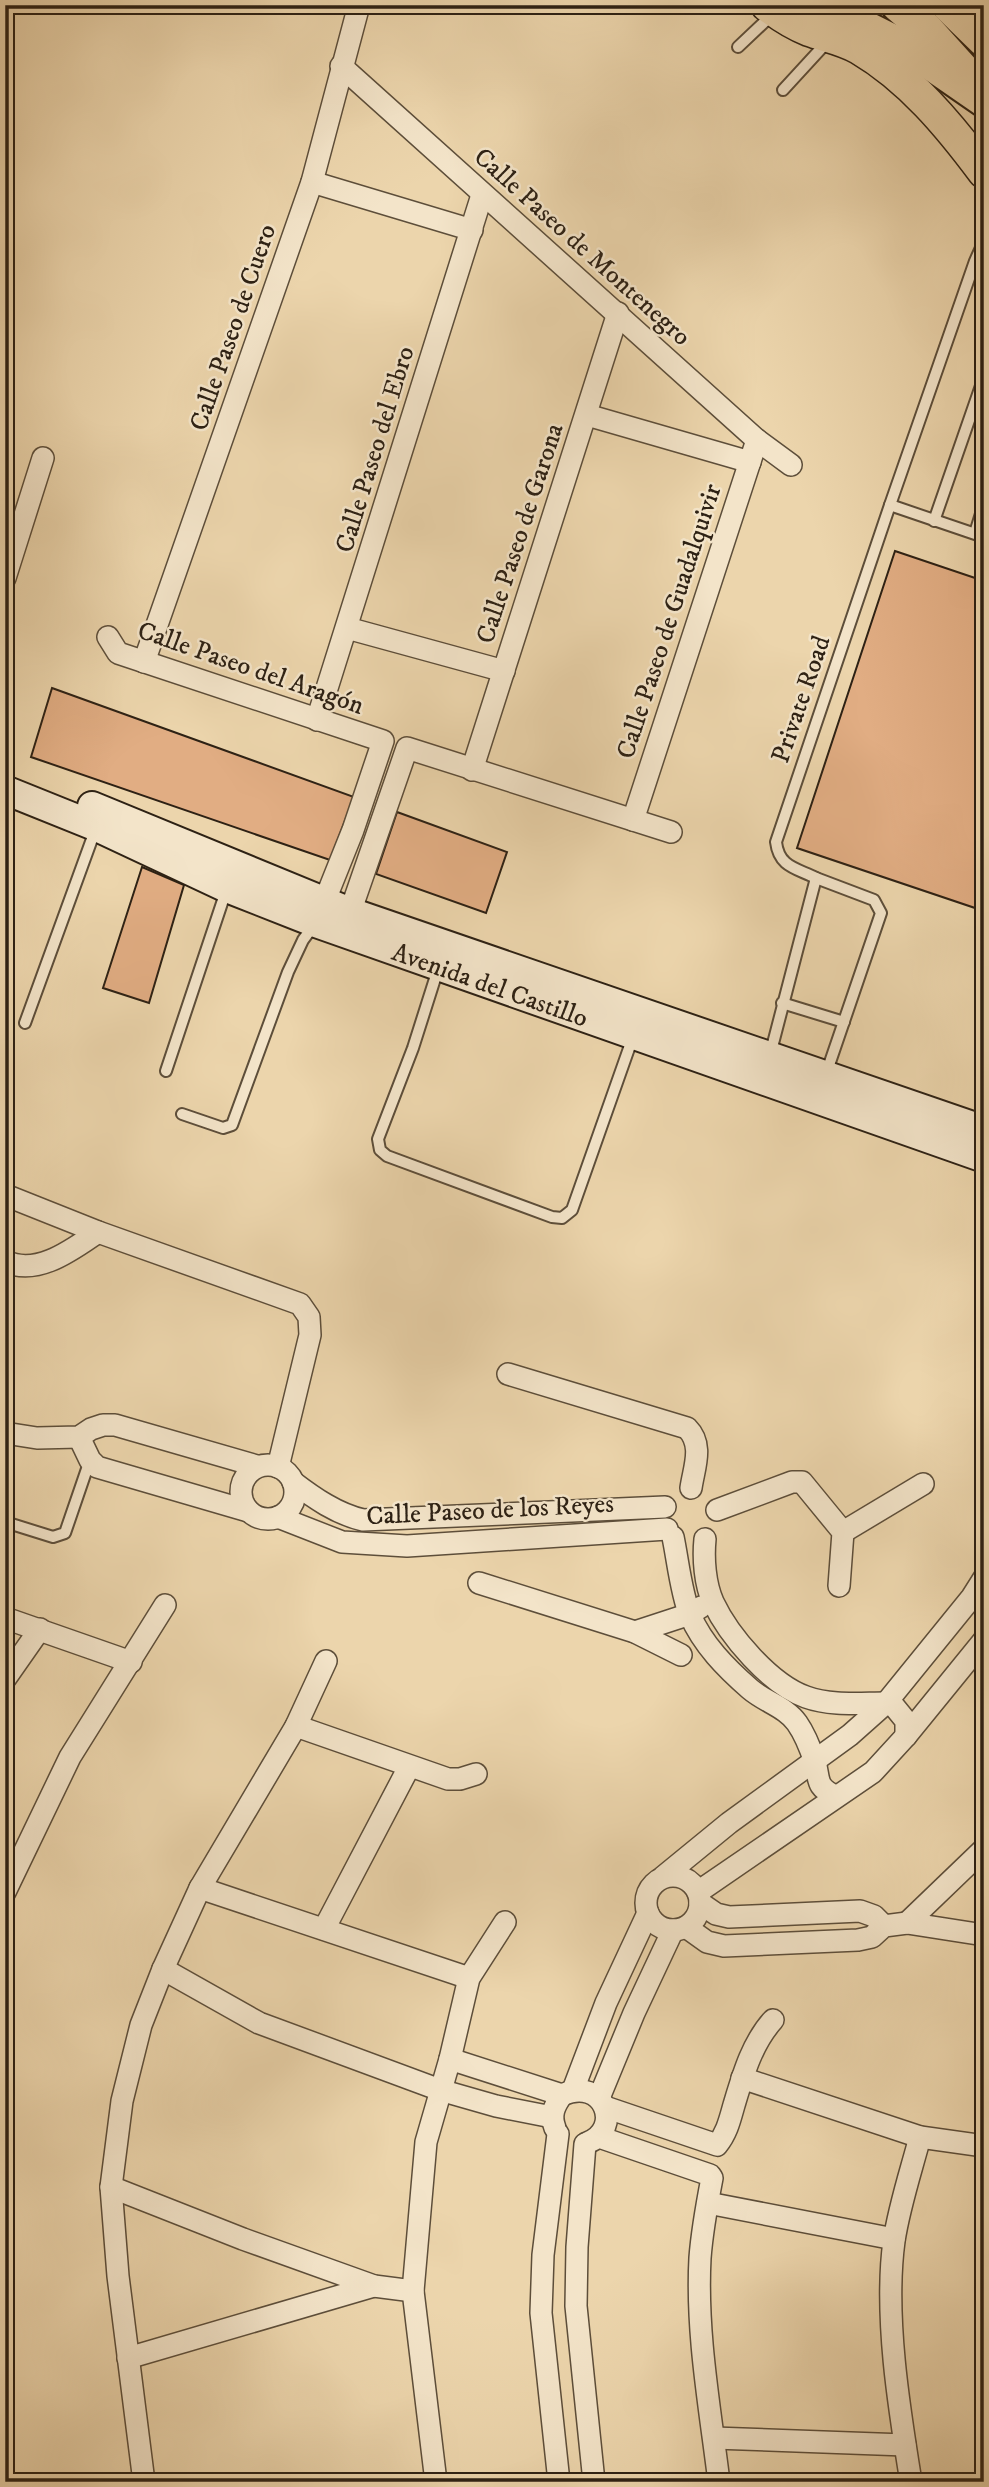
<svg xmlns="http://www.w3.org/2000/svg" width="989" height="2487" font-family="'IM FELL DW Pica',serif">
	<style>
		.building { fill: #e1ad83; stroke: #2d2114; stroke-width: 2 }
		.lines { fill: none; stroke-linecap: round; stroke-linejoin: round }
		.service-casing { stroke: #5d4e3a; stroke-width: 14 }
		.minor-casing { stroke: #5d4e3a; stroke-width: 24 }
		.secondary-casing { stroke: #2d2114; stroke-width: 32 }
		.primary-casing { stroke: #2d2114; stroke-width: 35 }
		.trunk-casing { stroke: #2d2114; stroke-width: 37 }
		.service { stroke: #f3e4c9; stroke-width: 10 }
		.minor { stroke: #f3e4c9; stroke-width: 21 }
		.secondary { stroke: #f3e4c9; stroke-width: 28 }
		.primary { stroke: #ecd5ac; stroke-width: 32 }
		.trunk { stroke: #ecd5ac; stroke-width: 33 }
		.labels { text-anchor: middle; stroke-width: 5; stroke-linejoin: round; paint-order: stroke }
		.street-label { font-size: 26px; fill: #2d2114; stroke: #f3e4c9 }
	</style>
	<rect width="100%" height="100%" fill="#ecd5ac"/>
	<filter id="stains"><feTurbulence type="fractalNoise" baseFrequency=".00286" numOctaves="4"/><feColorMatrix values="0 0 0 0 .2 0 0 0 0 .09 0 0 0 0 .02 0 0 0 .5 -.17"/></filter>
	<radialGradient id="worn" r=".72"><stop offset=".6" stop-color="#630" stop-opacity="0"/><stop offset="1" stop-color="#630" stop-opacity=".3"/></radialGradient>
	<g class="building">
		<path d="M895 551 984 581V911L797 848Z"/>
		<path d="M52 688 354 797 330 860 31 757Z"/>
		<path d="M397 812 507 852 486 913 376 874Z"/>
		<path d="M142 867 184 885 149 1003 103 988Z"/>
	</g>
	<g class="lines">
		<defs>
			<g id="service">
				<path d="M738 47 774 13"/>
				<path d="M783 90 828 41"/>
				<path d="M890 505 975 261 984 241"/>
				<path d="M934 521 984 377"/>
				<path d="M975 533 984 504"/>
				<path d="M816 878 874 900 881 913 826 1074"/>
				<path d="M439 966 413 1048 378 1139 380 1150 387 1156 552 1217 562 1218 572 1210 633 1037"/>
				<path d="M782 1003 844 1022"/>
				<path d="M25 1023 96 828"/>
				<path d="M770 1055 816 878C796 868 779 867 776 842L890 505 984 537"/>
				<path d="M166 1071 227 888"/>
				<path d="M182 1114 223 1128 232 1125 288 972 303 940 314 925"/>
				<path d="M5 1522 53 1537 65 1533 90 1460"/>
			</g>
			<g id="minor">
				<path d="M341 66 757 440 791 465"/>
				<path d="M312 182 472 230"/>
				<path d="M587 415 750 462"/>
				<path d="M5 578 43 458"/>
				<path d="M347 628 504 671"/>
				<path d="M108 637 118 653 383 741 353 830 319 915"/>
				<path d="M144 662 312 182 359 5"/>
				<path d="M317 720 482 195"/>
				<path d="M472 770 618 313"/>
				<path d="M633 820 757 440"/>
				<path d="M346 924 407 748 671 832"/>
				<path d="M5 1195 98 1232 300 1304 309 1317 310 1335 278 1467"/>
				<path d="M5 1261C37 1277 73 1249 98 1232"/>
				<path d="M508 1374 687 1428C704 1445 694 1467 691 1488"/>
				<path d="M5 1433 37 1438 79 1437 91 1429 103 1425H115L257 1466"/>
				<path d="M79 1437 90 1460 97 1467 248 1511"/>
				<circle cx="268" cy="1492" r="27"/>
				<path d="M293 1482C314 1498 337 1514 363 1520L665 1507"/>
				<path d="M717 1510 792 1482H802L843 1532 839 1586"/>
				<path d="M278 1517 342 1542 407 1546 667 1529"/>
				<path d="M843 1532 923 1484"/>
				<path d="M673 1537C678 1561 681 1593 690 1615 703 1645 726 1668 750 1689 765 1702 786 1707 797 1723 804 1733 811 1750 815 1762 820 1780 815 1786 835 1796"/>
				<path d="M705 1539C703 1559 705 1584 713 1602 729 1636 770 1684 806 1697 831 1706 859 1703 886 1703L893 1705 906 1721V1736"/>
				<path d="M479 1583 635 1632 681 1655"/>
				<path d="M5 1618 131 1662"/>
				<path d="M635 1632 690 1614 701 1607"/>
				<path d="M5 1679 40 1629"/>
				<path d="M296 1726 448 1779H460L476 1774"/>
				<circle cx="673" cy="1903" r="27"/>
				<path d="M663 1877 729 1823 850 1735 886 1703 972 1597 984 1578"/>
				<path d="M200 1888 469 1978"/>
				<path d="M5 1892 70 1757 165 1605"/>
				<path d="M698 1892 873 1772 906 1736 984 1640"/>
				<path d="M700 1903 716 1914 729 1917 860 1911 874 1916 884 1926"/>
				<path d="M907 1923 984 1849"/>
				<path d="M686 1927 707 1942 724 1946 858 1940 872 1937 884 1926 907 1923 984 1935"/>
				<path d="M324 1929 409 1767"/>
				<path d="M163 1969 259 2023 440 2090 496 2106 552 2117"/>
				<path d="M450 2059 562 2095C604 2076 624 2129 587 2143"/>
				<path d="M742 2078 920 2137 984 2146"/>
				<path d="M573 2090 606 2003 648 1913"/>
				<path d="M599 2098 634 2013 673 1930"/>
				<path d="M605 2107 717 2145C727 2133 730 2119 734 2105 743 2075 752 2043 773 2020"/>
				<path d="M555 2128C550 2115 554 2106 562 2095"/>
				<path d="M558 2134 543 2255 541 2313 559 2482"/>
				<path d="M599 2137 710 2175 712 2178C707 2204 702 2231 700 2258 696 2333 710 2408 719 2482"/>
				<path d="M585 2144 577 2247 576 2306 594 2482"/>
				<path d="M111 2187 243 2239 374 2286 413 2291"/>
				<path d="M708 2203 894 2239"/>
				<path d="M128 2358 374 2286"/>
				<path d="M714 2438 905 2445"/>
				<path d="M144 2482 118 2276 111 2187 122 2101 141 2025 163 1969 200 1888 296 1726 326 1661"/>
				<path d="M436 2482 413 2291 426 2142 450 2059 469 1978 505 1922"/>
				<path d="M911 2482C899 2408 884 2315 894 2241 899 2207 911 2171 920 2137"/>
			</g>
			<g id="secondary">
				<path id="s1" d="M5 790 97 827 227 888 316 923 984 1158"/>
				<path d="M92 806 350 912 984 1130"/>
			</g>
			<path id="primary" d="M767 5C780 15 794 24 809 30 826 36 843 39 859 48 910 78 949 125 984 172"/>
			<g id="trunk">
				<path d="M807 5 848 19 916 53 984 100"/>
				<path d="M898 5 925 28 963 70"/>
				<path d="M948 5 984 40"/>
			</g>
		</defs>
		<use href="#service" class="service-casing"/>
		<use href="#minor" class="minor-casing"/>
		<use href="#secondary" class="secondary-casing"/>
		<use href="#primary" class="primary-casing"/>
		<use href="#trunk" class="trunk-casing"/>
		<use href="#service" class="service"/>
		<use href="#minor" class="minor"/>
		<use href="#secondary" class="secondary"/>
		<use href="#primary" class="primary"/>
		<use href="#trunk" class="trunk"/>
	</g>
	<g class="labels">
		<g class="street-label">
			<text transform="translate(583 246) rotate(42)" y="9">Calle Paseo de Montenegro</text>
			<text transform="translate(232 327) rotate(-71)" y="9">Calle Paseo de Cuero</text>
			<text transform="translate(374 449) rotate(-73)" y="9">Calle Paseo del Ebro</text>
			<text transform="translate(519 533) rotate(-72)" y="9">Calle Paseo de Garona</text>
			<text transform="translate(668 621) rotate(-72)" y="9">Calle Paseo de Guadalquivir</text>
			<text transform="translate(251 667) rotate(19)" y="9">Calle Paseo del Aragón</text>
			<text transform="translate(800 699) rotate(-71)" y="9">Private Road</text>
			<text dy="9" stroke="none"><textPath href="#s1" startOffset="523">Avenida del Castillo</textPath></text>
			<text transform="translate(490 1509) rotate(-3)" y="9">Calle Paseo de los Reyes</text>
		</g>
	</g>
	<rect width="989" height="2487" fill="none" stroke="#ecd5ac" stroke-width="28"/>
	<rect x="7" y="7" width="975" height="2473" fill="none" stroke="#2d2114" stroke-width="3.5"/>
	<rect x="14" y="14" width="961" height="2459" fill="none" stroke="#2d2114" stroke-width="2"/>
	<rect width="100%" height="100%" filter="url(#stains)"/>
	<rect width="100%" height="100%" fill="url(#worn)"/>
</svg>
